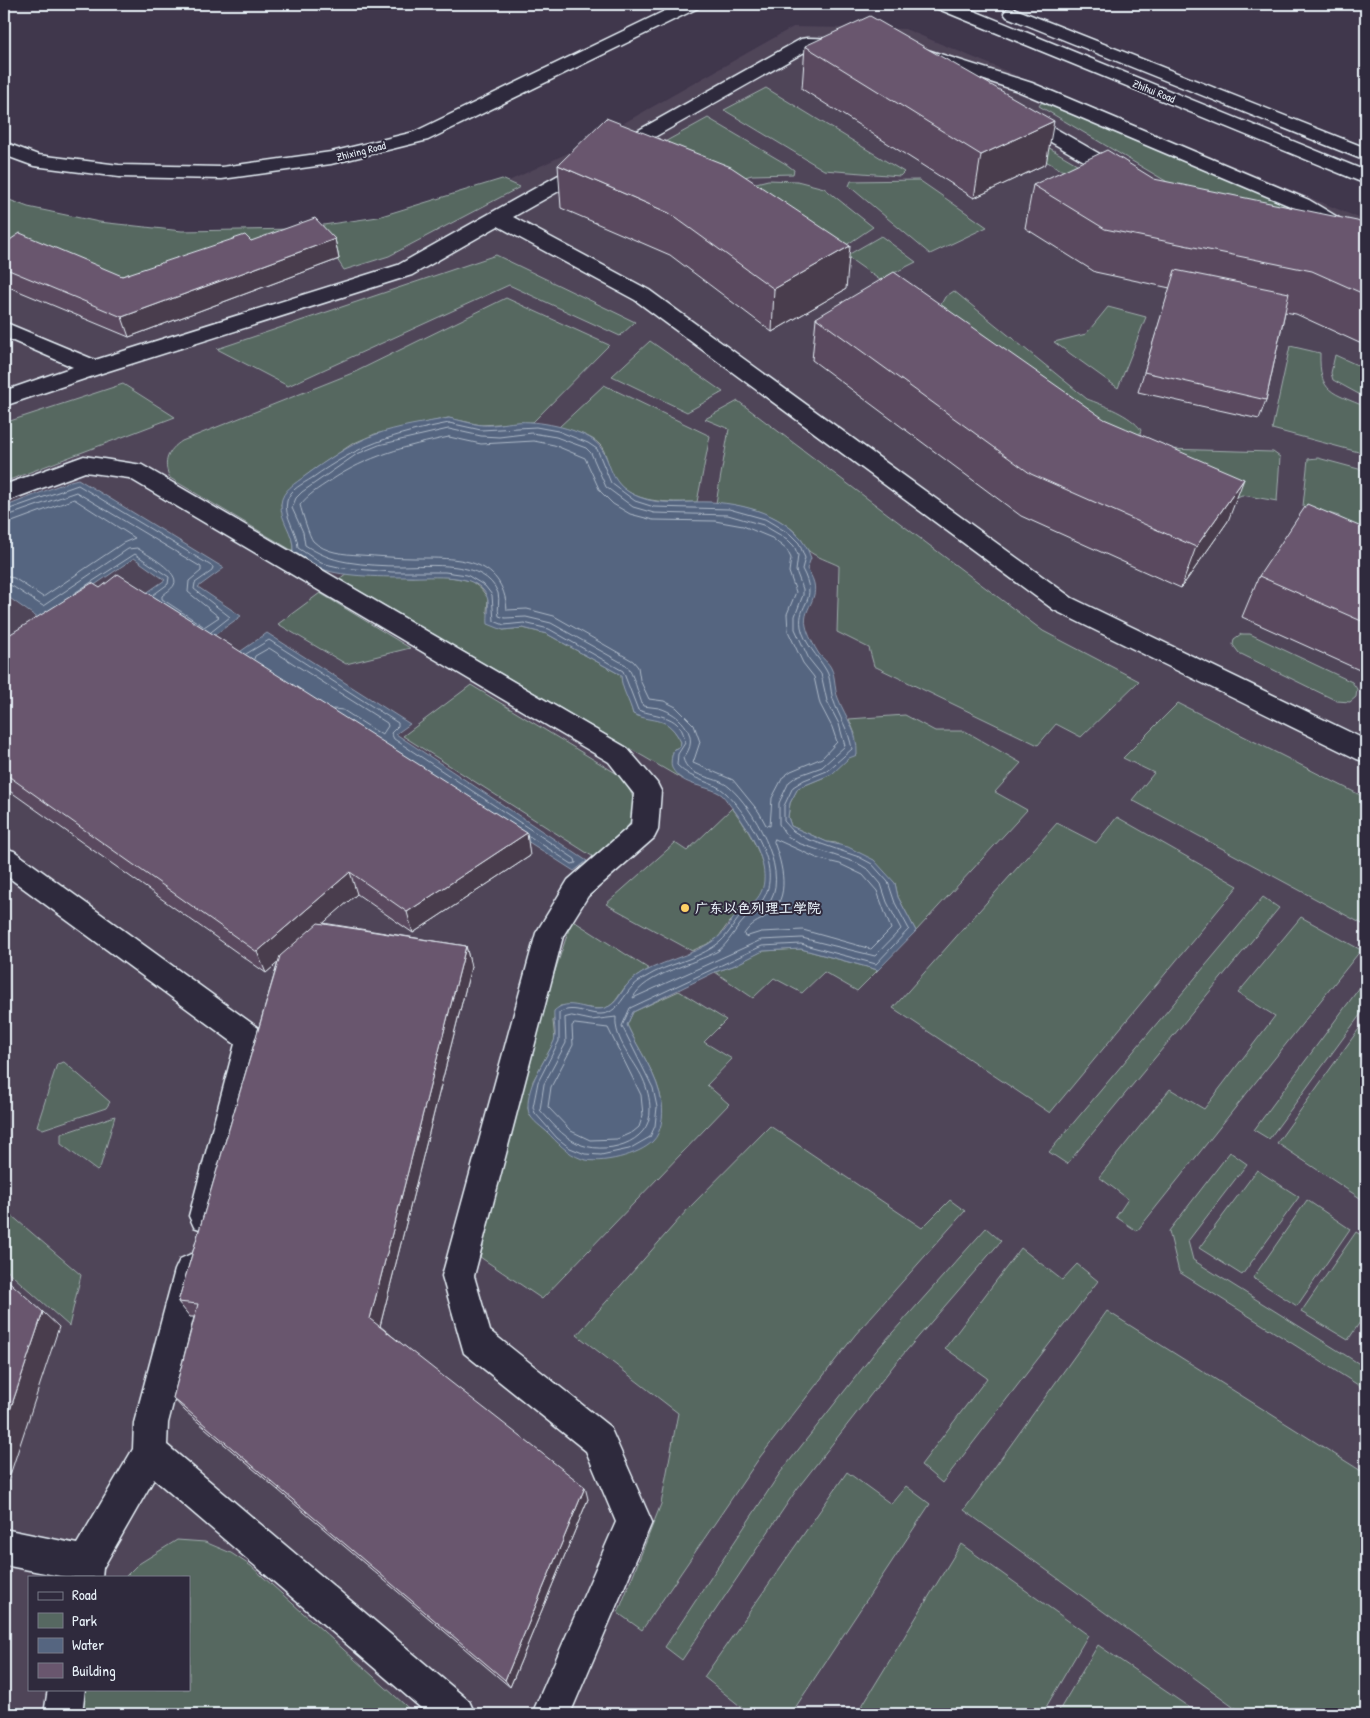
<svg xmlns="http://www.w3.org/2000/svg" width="1370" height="1718" font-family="'Patrick Hand','LXGW WenKai TC',sans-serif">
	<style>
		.built { fill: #4f4459; fill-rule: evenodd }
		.green { fill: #566861; stroke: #9facac }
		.water { fill: #556580; stroke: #909db0 }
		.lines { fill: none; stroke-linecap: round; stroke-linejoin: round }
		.shore { stroke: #adb9c8; stroke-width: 1 }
		.minor-casing { stroke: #e8f1f8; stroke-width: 3 }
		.major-casing { stroke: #e8f1f8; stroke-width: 3 }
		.minor { fill: #2f2a3d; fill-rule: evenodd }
		.major { fill: #2f2a3d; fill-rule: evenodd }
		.wall { fill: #5a4a5f; stroke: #e8f1f8 }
		.shaded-wall { fill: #4a3c4d; stroke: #e8f1f8 }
		.building { fill: #69566e; stroke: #e8f1f8 }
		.poi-dot { fill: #ffd166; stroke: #2f2a3d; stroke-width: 2 }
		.labels { text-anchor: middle; stroke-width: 4; stroke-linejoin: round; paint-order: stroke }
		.far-street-label { font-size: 11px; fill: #e8f1f8; stroke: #2f2a3d }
		.poi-label { font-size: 14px; font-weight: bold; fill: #e8f1f8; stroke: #2f2a3d; text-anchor: start }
	</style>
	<rect width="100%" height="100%" fill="#40374c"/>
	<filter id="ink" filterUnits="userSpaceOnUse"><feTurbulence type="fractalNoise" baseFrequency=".02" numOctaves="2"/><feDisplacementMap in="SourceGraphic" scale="10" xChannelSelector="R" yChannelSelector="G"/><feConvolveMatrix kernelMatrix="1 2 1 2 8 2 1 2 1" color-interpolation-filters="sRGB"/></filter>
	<g filter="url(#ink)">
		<path class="built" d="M793 27 905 29 1366 221V1714H4V207L26 214 234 239 429 219 587 144ZM29 1577H189V1689H29Z"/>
		<g class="green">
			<path d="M766 88 904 172 900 176 824 170 724 110Z"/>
			<path d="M1047 102 1291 205 1294 212 1186 193 1039 106 1041 103Z"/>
			<path d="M708 118 786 164 794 170 793 174 752 175 738 179 650 150Z"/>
			<path d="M1046 146 1118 188 1105 195 1030 152Z"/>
			<path d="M502 179 520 187 389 256 344 270 322 236 131 291 4 265V198L28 207 99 222 182 231 296 229 378 217Z"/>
			<path d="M768 180 797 181 824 188 873 227 839 250 748 185Z"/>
			<path d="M919 180 987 227 930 254 849 186 851 181Z"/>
			<path d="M881 236 916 262 880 280 846 256Z"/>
			<path d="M496 255 635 322 620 336 509 285 288 386 217 349Z"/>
			<path d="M954 291 1087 399C1103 405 1131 415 1141 430L1138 440 934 317 945 297Z"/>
			<path d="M506 298 609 345 533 422 481 425 448 418 375 434 352 444 312 471 295 484 281 504C283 522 294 534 293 551L170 478C162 462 168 450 182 441L355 372Z"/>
			<path d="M1108 307 1146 317 1118 388 1054 342 1086 334Z"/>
			<path d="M650 341 723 392 687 412 612 376Z"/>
			<path d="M1290 346 1320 353C1319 394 1332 392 1366 407V454L1272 429Z"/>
			<path d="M1335 355 1366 369V398L1333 380 1331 373Z"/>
			<path d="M123 384 175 417 4 482V423Z"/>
			<path d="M604 385 710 436 697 502C669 502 632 505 614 478 608 469 608 456 601 446 592 435 572 431 559 427Z"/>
			<path d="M738 401 1043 631 1139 681 1081 737 1056 724 1038 745 874 666 869 648 837 632 839 566C832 562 813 556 808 550 803 545 802 538 795 532 774 513 744 505 716 503L729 429 705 419Z"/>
			<path d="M1165 449 1273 452 1280 457 1277 501 1242 495 1237 497Z"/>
			<path d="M1318 458 1366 471V551L1338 540 1339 516 1303 506 1308 459Z"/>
			<path d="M347 573 412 577 440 575 471 581 481 589 488 598 487 612 503 630 523 628 547 634 621 675C622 689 630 700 633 714 642 718 649 717 658 719 668 722 677 733 681 742L680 747 674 749C669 763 673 768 682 779L339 579Z"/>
			<path d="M320 593 410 648 346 664 278 624Z"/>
			<path d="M1241 634H1250L1352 682 1357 689 1356 697 1350 702 1337 701 1239 653 1233 645 1234 639Z"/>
			<path d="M471 685 619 775C652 812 625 834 595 858L403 736Z"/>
			<path d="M1178 703 1366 798V926L1132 800 1154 773 1123 758Z"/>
			<path d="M905 715 935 731H965L1021 763 995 792 1027 810 916 931 898 897 895 883 836 843 827 842 791 826 788 817 790 803 798 788 832 774 855 734 849 719Z"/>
			<path d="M732 808C747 827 779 876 758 899 751 907 739 914 731 921 725 926 722 934 716 939 710 944 699 947 692 951L606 904 675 843 687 851Z"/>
			<path d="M1117 817 1238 886 1050 1113 893 1008 1057 823 1096 843Z"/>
			<path d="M1263 897 1279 908 1067 1164 1049 1152Z"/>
			<path d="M1301 917 1361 950 1137 1231 1116 1217 1128 1199 1099 1177 1170 1089 1204 1109 1275 1016 1238 993Z"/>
			<path d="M572 920 649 969C641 974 633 978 627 985 619 993 617 1003 606 1008 597 1011 573 1004 560 1006L553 1021 555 1040 533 1081 528 1108 530 1116 547 1132 660 1128C661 1121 663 1112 662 1104 658 1075 639 1051 627 1025L633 1012 679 991 726 1020 704 1042 732 1059 707 1085 729 1104 542 1299 480 1257 543 1007Z"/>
			<path d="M801 949 878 970 857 991 824 972 802 993 774 978 753 998 715 972 733 966 762 951Z"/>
			<path d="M1366 979V1007L1269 1139 1254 1130Z"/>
			<path d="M1366 1019V1202L1277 1143Z"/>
			<path d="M64 1062 110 1102 106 1108 43 1129 37 1126 57 1064Z"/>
			<path d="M115 1116 100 1168 97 1171 61 1144V1134Z"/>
			<path d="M770 1126 922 1228 950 1200 965 1211 855 1335 760 1457 642 1630 618 1613 661 1504 678 1413 577 1335 688 1209Z"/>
			<path d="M1230 1152 1247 1164 1188 1241 1193 1260 1366 1368V1390L1179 1272 1169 1231Z"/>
			<path d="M1257 1170 1299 1197 1242 1275 1199 1248Z"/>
			<path d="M1307 1200 1350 1229 1297 1306 1253 1278Z"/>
			<path d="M4 1209 81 1275 69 1326 4 1268Z"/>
			<path d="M986 1228 1001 1241 894 1365 797 1489 682 1660 665 1647 780 1473 876 1351Z"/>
			<path d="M1356 1232 1366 1238V1313L1348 1340 1301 1312Z"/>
			<path d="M1021 1248 1062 1280 1077 1264 1098 1281 942 1483 921 1465 987 1378 945 1348Z"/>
			<path d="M1107 1311 1366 1474V1714H1244L964 1510Z"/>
			<path d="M847 1472 891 1504 906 1486 930 1504 791 1714H750L704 1677Z"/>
			<path d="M177 1540 205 1542 231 1553 251 1566 415 1714H80L79 1711 84 1689H189V1577H125L137 1565Z"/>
			<path d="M961 1544 1088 1635 1042 1714H857Z"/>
			<path d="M1098 1645 1199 1714H1057Z"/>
		</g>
		<g class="water">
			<path d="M449 418C460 420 471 424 482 425 494 426 504 423 516 422 537 420 576 428 593 440 615 456 603 483 639 497 661 506 687 501 711 502 749 504 798 518 811 558L807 569C827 597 801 606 806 626 808 635 814 646 819 654 823 659 829 663 831 668 836 677 834 689 838 698 846 719 858 730 857 755L849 758 832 774 798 788 790 803 788 817 791 826 827 842 848 847 874 860 895 883 898 897 916 931 878 970 801 949 763 951 733 966 715 972 633 1012 627 1025C639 1051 658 1075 662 1104 664 1115 661 1133 653 1141 640 1155 600 1165 582 1159 566 1153 558 1143 546 1131 539 1125 528 1118 528 1108 527 1083 545 1062 554 1041 557 1034 553 1020 554 1011 569 996 587 1013 605 1008 619 1004 622 987 633 979 657 961 692 957 716 939 727 931 735 914 744 903L750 905C782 883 752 833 734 810 730 806 726 799 722 795 707 784 683 788 672 768 670 762 672 755 674 749L680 747 681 742C667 714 655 724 633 714 630 701 621 689 621 675L547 634 523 628 503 630 488 624C487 616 490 604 487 597 478 571 431 578 410 577 387 577 343 577 322 569 312 565 302 556 293 551 294 532 280 522 281 504 282 490 296 483 305 476 327 460 349 445 374 435 398 426 424 423 449 418Z"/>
			<path d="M78 479 224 568 198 587 241 616 205 642 139 598 165 580 134 558 42 621 4 594V507L70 481Z"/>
			<path d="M267 633 410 724 396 734 587 861 574 871 337 719 231 658Z"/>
		</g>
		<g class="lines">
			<g class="shore">
				<path d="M449 423 481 430 536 427 558 431 588 443 597 449 611 483 635 501 654 507 729 509 765 519 790 534 799 543 805 558 802 569C820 603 797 602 801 627 804 643 818 656 826 670 831 678 830 690 833 699 839 717 849 730 852 749L827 771 804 780 793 787 784 806V821L793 831 807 839 859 857 872 864 888 882 895 903 909 929 876 964 801 944 762 946 630 1008 622 1026 653 1088 657 1107 655 1126 650 1137 629 1149 601 1155 585 1154 570 1148 557 1138 535 1113 533 1107 538 1082 559 1041V1013C575 1003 591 1018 607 1013 619 1009 624 995 633 986 639 980 648 976 655 972 677 962 702 957 720 942 730 933 735 921 744 912 749 907 757 908 762 901 785 868 748 816 726 793 714 781 693 782 677 765L678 754 685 743C683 714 657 717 638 710L623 671 549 629 524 623 504 625 494 621 492 595 485 586 467 575 445 572H392L343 568 321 563 298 548C298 531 283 517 287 501 290 489 303 484 312 478 358 445 393 434 449 423Z"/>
				<path d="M449 429 481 436 499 437 532 433 556 437 586 448 591 453 606 487 633 507 654 513 728 515 763 525 787 539 794 546 798 555 796 571 803 589V595L795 616V629L809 659 821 674 827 701 839 724 845 746 822 767 797 776 789 782 779 803V824L786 835 798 843 857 863 869 870 881 884 887 902 901 929 875 956 802 938 761 940 633 998C644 974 695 964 718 951 729 943 735 929 745 919 748 915 750 917 755 915 762 913 768 905 771 899 788 869 753 807 729 787 715 775 688 779 683 758 702 738 681 714 659 708 654 707 648 707 643 706 638 694 634 674 626 665L551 623 526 617 505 618 499 616C497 609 500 600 498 593 485 559 429 566 400 566 383 566 365 565 347 562 330 559 319 554 305 545L303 532 292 508 296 498 302 492 357 454 379 445Z"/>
				<path d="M449 437 481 444 534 441 554 445 585 458 600 491 613 504 630 514 653 520 715 521 743 526 772 538 787 550 791 558 789 572 796 592 787 614 788 631 803 663 814 677 820 704 832 727 837 742 822 758 791 771 783 777 772 798 770 826 766 825 759 812 733 780 693 763 700 742 694 725 676 707 664 701 649 699 640 680 638 667 633 661 554 616 527 609 507 610C503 556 456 558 414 558 396 558 378 556 360 555 344 554 325 553 313 541 309 536 302 512 300 505 308 495 319 488 330 481 367 456 406 446 449 437Z"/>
				<path d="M4 511 78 485 213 567 212 571 195 583 194 589 230 617 211 632"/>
				<path d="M4 517 76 492 201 567V571L189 581 188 592 219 617 204 627"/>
				<path d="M4 525 74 499 135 538 123 543 43 597 14 578 4 576"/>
				<path d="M4 584 12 586 43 606 128 549 137 548C146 554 181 572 174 585 172 589 165 593 162 596V599L203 626"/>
				<path d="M76 592 135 554 169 577 168 584 153 595"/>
				<path d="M246 654 269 640 398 723V726L391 733 394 739 575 859 576 863 572 864 529 836"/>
				<path d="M254 659 255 656 269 648 387 723 388 726 382 735 343 710 333 709"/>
				<path d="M775 839 819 859 840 864 863 875 877 891 891 929 871 949 803 930 761 932 745 937 744 934C752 922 757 923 768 915 792 898 782 864 774 842Z"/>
				<path d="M572 1016 591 1020 616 1017C614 1041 634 1059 643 1079 647 1088 650 1099 650 1109 652 1144 603 1156 577 1143 562 1136 551 1122 540 1110L544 1084 566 1043 565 1018Z"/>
				<path d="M575 1024 608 1028 641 1095 643 1115 639 1127 633 1132 617 1139 590 1140 571 1131 548 1107 551 1087 573 1045 572 1026Z"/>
			</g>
			<defs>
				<g id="minor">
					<path d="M679 4H701L698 8 428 140 331 164 222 179 119 177 34 166 4 155V142L38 155 119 165 222 167 331 152 414 132Z"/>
					<path d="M807 38 849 39 855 40 858 44 855 48 810 49 513 217 649 290 1072 598 1366 740V762L1357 759 1054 610 635 300 498 226 412 275 102 373 4 406V391L73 367 4 337V322L95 360 398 265 801 39Z"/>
					<path d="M918 47 1032 83 1309 200 1366 234V249L1359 247 1295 208 1018 91 912 56 909 52 912 48Z"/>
					<path d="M1018 109 1025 111 1131 172 1134 176 1131 180 1124 182 1117 180 1011 119 1009 115 1011 111Z"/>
					<path d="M84 456 142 465 627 748 657 783 661 791 658 830 654 838 588 896 563 936 474 1276 490 1331 610 1427 652 1522 570 1714H532L616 1522 586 1451 464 1353 442 1276 536 933 568 880 631 825 634 794 609 762 129 478 85 472 4 502V485Z"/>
					<path d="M4 848 14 851 261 1030 266 1039 221 1216 216 1227 205 1231 194 1227 189 1216 235 1044 4 874Z"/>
					<path d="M191 1254 202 1259 207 1270 168 1423 167 1445 469 1701 475 1714H428L154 1479 103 1568 102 1577H65L4 1565V1529L77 1544 133 1449 134 1423 175 1270 180 1259Z"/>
					<path d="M48 1689H85L82 1714H44Z"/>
				</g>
				<g id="major">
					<path d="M933 4H957L1366 171V184L936 8Z"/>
					<path d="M1013 8 1366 148V161L1007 17 1004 13 1007 9Z"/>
				</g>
			</defs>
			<use href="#minor" class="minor-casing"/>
			<use href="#major" class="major-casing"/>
			<use href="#minor" class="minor"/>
			<use href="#major" class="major"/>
		</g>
		<g class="wall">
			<path d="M805 46 1046 164 974 198 802 89Z"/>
			<path d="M558 165 846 289 772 332 670 255 561 208Z"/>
			<path d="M1033 185 1366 225V346L1296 314 1285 312 1266 400 1259 419 1138 392 1170 288 1095 272 1025 228Z"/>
			<path d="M335 239 339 259 129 337 4 285V244L122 276 251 241Z"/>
			<path d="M816 318 1228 521 1181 588 1021 516 812 360Z"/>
			<path d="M1366 529V673L1242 617 1259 576Z"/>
			<path d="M4 638 530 856 413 933 357 894 323 923 466 946 471 967 380 1326 588 1499 510 1687 185 1411 173 1398 194 1317H190L178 1302 278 962 266 973 4 787Z"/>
		</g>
		<g class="shaded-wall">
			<path d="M1054 121 1046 164 974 198 981 155Z"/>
			<path d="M335 239 339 259 129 337 122 317Z"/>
			<path d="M850 246 846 289 772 332 774 289Z"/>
			<path d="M1244 479 1228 521 1181 588 1196 547Z"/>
			<path d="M527 833 530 856 413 933 407 912Z"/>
			<path d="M350 872 357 894 266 973 257 952Z"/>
			<path d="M466 946 471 967 378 1334 370 1319Z"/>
			<path d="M43 1312 59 1327 7 1484 4 1482V1428Z"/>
			<path d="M585 1487 588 1499 510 1687 505 1680Z"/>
		</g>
		<g class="building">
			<path d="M870 16 1054 121 981 155 805 46Z"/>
			<path d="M606 118 731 167 850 246 774 289 669 213 558 165Z"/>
			<path d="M1107 150 1154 179 1357 221 1366 225V295L1312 271 1105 229 1033 185Z"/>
			<path d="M315 218 335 239 122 317 4 268V244L20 233 122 276 245 235 251 241Z"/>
			<path d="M1175 270 1289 293 1266 400 1144 372Z"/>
			<path d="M894 272 1104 419 1244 479 1196 547 1031 474 816 318Z"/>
			<path d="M1307 504 1366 529V623L1259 576Z"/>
			<path d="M118 574 527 833 407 912 350 872 257 952 4 773V638L92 583 100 588Z"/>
			<path d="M318 923 466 946 370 1319 585 1487 505 1680 173 1398 198 1304 178 1302 280 956Z"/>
			<path d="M4 1277 43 1312 4 1428Z"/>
		</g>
	</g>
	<circle class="poi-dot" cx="685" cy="908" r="5"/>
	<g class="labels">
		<g class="far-street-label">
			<text transform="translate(1154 91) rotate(22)" y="4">Zhihui Road</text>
			<text transform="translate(361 151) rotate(-14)" y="4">Zhixing Road</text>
		</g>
		<g class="poi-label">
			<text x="695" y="913">广东以色列理工学院</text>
		</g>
	</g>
	<rect width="1370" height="1718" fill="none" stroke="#2f2a3d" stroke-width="20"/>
	<rect x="10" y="10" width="1350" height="1698" fill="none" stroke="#e8f1f8" stroke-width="2" filter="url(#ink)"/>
	<rect x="28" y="1576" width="162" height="115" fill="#2f2a3d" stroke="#797a88"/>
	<rect x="38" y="1592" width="25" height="8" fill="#2f2a3d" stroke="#797a88"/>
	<text x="72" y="1600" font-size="15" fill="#e8f1f8">Road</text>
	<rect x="38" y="1613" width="25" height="15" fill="#566861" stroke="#797a88"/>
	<text x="72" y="1626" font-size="15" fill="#e8f1f8">Park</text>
	<rect x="38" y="1638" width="25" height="15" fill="#556580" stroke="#797a88"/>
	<text x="72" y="1650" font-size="15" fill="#e8f1f8">Water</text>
	<rect x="38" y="1663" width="25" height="15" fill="#69566e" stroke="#797a88"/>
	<text x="72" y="1676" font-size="15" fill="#e8f1f8">Building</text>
</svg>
